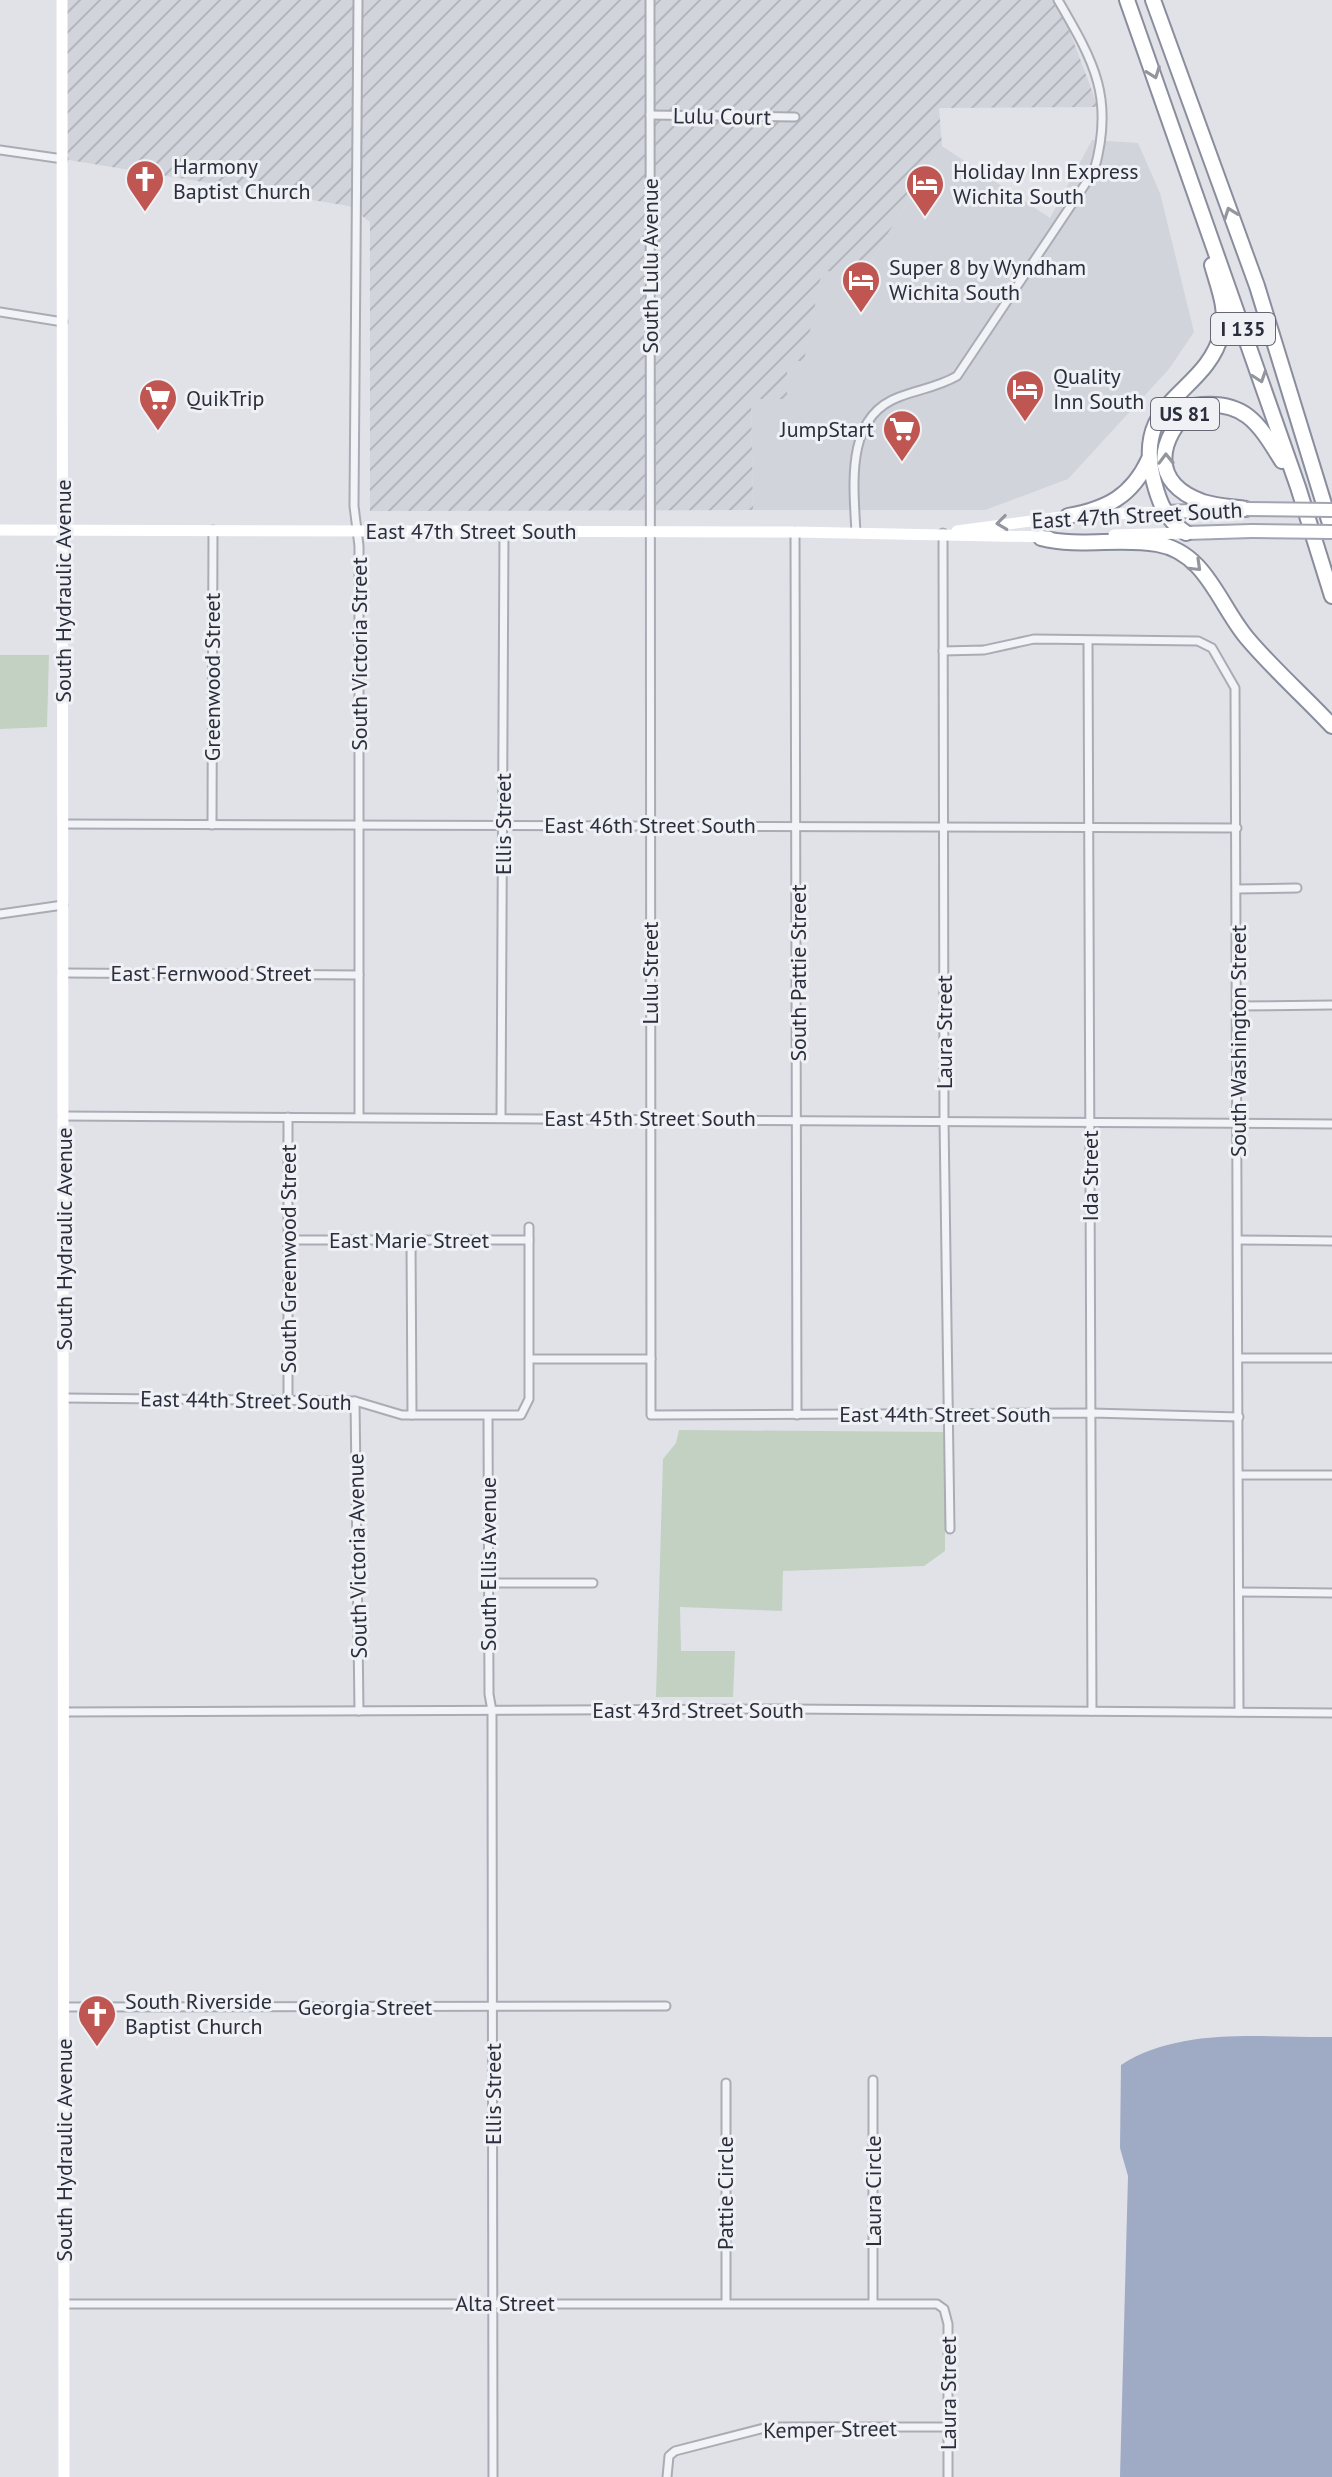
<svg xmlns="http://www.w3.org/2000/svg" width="1332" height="2477" font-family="'PT Sans',sans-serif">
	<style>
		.built { fill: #d2d4dc }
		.industrial { fill: url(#industrial-furrows) }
		.green { fill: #c3d1c2 }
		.water { fill: #9faac4 }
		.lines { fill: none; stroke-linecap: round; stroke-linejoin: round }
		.street-casing { stroke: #a9acb5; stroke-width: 11 }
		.primary-casing { stroke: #a1a4b2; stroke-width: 16 }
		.highway-casing { stroke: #898d9d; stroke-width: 18 }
		.street { stroke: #f2f3f6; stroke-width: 7 }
		.secondary { stroke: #fff; stroke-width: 11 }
		.primary { stroke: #fff; stroke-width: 12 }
		.highway { stroke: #fff; stroke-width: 14 }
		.primary-bridge-casing { stroke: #a1a4b2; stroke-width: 16; stroke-linecap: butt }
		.primary-bridge { stroke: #fff; stroke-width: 12 }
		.oneway { stroke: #94969e }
		.labels { text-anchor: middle; stroke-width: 6; stroke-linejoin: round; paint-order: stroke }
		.shield { fill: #eff1f5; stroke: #656874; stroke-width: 2 }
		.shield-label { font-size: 20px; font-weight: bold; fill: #2a2e3d }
		.street-label { font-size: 22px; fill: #2a2e3d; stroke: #eff1f5 }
		.poi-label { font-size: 22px; fill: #2a2e3d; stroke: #eff1f5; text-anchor: start }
	</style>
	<defs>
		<pattern id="industrial-furrows" width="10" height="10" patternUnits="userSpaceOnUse" patternTransform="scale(2)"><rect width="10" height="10" fill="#d2d4dc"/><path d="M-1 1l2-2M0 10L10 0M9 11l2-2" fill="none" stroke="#b4b6be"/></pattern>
	</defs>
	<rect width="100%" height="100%" fill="#e0e2e8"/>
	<path class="built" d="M1092 140 1138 143 1160 193 1194 332 1169 369 1068 479 985 510H753L751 399 787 361 804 360 822 269 861 277 942 146 1050 218Z"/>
	<path class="industrial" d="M62 0H1058L1098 107 939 108 942 146 861 277 822 270 804 361H787V399H751L753 510 370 511V222L349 206 63 159Z"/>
	<g class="green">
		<path d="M0 655H49L47 727 0 729Z"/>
		<path d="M679 1430 945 1432V1551L924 1566 783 1571 782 1611 680 1607 681 1651H735L733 1697H656L663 1459 676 1443Z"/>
	</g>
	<path class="water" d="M1332 2037V2477H1120L1128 2176 1120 2148 1121 2065C1181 2026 1264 2038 1332 2037Z"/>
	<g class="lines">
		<defs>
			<g id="street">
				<path d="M358 0 354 506 359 546V1117"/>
				<path d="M650 0 651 1415 1092 1413 1239 1417"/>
				<path d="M650 115 795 117"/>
				<path d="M0 150 63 159"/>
				<path d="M0 312 63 322"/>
				<path d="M795 532 797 1415"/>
				<path d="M856 533C854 487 844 417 899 397 920 389 938 387 957 376L1094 171C1115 98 1094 62 1058 0"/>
				<path d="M943 533 944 1120 950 1529"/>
				<path d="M1088 641 1092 1711"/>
				<path d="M943 651 984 650 1034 639 1198 641 1212 648 1235 688 1239 1712"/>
				<path d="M63 824 1237 828"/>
				<path d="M212 825 213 530"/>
				<path d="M1237 889 1297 888"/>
				<path d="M0 914 63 905"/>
				<path d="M63 973 359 975"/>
				<path d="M1238 1006 1331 1005"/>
				<path d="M63 1116 1332 1124"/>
				<path d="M288 1117V1402"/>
				<path d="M501 1117 504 531"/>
				<path d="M289 1240H529"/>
				<path d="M411 1240 412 1415"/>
				<path d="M1238 1240 1332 1241"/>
				<path d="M1239 1358H1332"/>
				<path d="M530 1359H651"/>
				<path d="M65 1398 355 1401 402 1415H521L529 1399V1227"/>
				<path d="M355 1401 359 1711"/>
				<path d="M488 1416 489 1694 492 1711 493 2477"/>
				<path d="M1239 1475H1332"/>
				<path d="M488 1583H593"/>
				<path d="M1239 1592 1332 1593"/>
				<path d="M64 1712 788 1709 1332 1713"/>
				<path d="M64 2007 666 2006"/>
				<path d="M873 2080V2302"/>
				<path d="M726 2083V2303"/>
				<path d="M64 2304H937L944 2309 948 2324V2477"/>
				<path d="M667 2477 669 2456 675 2451 768 2427H948"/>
			</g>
			<g id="primary">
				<path d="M1163 512 1223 510"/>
				<path d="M1186 533 1252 531"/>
			</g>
			<g id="highway">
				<path d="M1127 0 1298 487 1332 596"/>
				<path d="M1153 0 1257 286 1332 530"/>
				<path d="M1246 509C1232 507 1216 506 1203 502 1149 483 1157 438 1194 406 1244 399 1258 422 1282 461"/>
				<path d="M1068 516C1107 509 1132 496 1149 459"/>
				<path d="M1186 533C1166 519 1160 505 1154 482 1131 397 1206 396 1222 332 1228 309 1218 287 1212 265"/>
				<path d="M1041 538C1080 548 1118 537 1157 544 1206 552 1219 605 1247 638 1273 669 1304 696 1332 726"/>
			</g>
		</defs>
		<use href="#street" class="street-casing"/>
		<use href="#primary" class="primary-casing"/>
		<use href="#highway" class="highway-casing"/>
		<use href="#street" class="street"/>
		<g class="secondary">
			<path d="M62 0 64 2477"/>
			<path d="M0 530 795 532 1049 537"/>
			<path d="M957 531 1068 516 1163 512"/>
			<path d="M1114 535 1186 533"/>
		</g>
		<use href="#primary" class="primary"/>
		<use href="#highway" class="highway"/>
		<defs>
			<g id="primary-bridge">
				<path d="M1246 509 1332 510"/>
				<path d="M1252 531 1332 532"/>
			</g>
		</defs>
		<use href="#primary-bridge" class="primary-bridge-casing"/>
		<use href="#primary-bridge" class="primary-bridge"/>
	</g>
	<defs><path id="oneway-chevron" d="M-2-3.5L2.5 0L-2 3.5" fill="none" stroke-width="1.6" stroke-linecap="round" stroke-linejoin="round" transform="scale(2)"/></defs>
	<g class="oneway">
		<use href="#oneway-chevron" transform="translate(1154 73) rotate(70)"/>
		<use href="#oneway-chevron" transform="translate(1230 213) rotate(-110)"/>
		<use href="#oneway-chevron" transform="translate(1260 377) rotate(71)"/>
		<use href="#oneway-chevron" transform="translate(1166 459) rotate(-91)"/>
		<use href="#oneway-chevron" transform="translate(1002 523) rotate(173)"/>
		<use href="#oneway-chevron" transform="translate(1196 566) rotate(44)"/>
	</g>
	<defs>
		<symbol id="church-pin" viewBox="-11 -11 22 30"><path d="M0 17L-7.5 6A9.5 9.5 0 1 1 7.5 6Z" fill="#c05651" stroke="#eff1f5"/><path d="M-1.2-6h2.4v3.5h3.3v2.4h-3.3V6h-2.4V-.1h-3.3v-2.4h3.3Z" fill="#fff"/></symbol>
		<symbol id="hotel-pin" viewBox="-11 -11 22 30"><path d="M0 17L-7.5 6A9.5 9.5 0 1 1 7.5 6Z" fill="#c05651" stroke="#eff1f5"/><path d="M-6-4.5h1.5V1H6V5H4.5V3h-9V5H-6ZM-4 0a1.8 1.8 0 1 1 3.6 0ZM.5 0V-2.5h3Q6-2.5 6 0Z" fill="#fff"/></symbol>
		<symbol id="supermarket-pin" viewBox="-11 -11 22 30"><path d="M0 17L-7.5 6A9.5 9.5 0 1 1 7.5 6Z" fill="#c05651" stroke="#eff1f5"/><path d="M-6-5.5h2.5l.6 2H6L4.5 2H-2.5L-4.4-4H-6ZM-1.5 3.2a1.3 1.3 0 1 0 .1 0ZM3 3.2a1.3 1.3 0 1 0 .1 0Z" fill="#fff"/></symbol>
	</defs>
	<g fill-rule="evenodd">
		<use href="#church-pin" x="123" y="157" width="44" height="60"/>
		<use href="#hotel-pin" x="903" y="162" width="44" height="60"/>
		<use href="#hotel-pin" x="839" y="258" width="44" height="60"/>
		<use href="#hotel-pin" x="1003" y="367" width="44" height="60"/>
		<use href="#supermarket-pin" x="136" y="376" width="44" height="60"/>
		<use href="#supermarket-pin" x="880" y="407" width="44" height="60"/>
		<use href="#church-pin" x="75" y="1992" width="44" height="60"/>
	</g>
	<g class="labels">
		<g class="shield">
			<rect x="1211" y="313" width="64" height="32" rx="6"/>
			<rect x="1151" y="398" width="68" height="32" rx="6"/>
		</g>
		<g class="shield-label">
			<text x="1243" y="336">I 135</text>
			<text x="1185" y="421">US 81</text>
		</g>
		<g class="street-label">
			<text transform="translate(722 116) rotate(1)" y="8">Lulu Court</text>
			<text transform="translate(650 266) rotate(-90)" y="8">South Lulu Avenue</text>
			<text transform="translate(1137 515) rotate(-3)" y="8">East 47th Street South</text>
			<text x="471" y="539">East 47th Street South</text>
			<text transform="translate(63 591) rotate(-90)" y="8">South Hydraulic Avenue</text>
			<text transform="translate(359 654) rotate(-90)" y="8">South Victoria Street</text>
			<text transform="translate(212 677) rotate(-90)" y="8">Greenwood Street</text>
			<text transform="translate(503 824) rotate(-90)" y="8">Ellis Street</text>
			<text x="650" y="833">East 46th Street South</text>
			<text x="211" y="981">East Fernwood Street</text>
			<text transform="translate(650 973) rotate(-90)" y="8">Lulu Street</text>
			<text transform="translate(798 973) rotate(-90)" y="8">South Pattie Street</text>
			<text transform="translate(944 1032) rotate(-90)" y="8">Laura Street</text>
			<text transform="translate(1238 1041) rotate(-90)" y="8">South Washington Street</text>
			<text x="650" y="1126">East 45th Street South</text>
			<text transform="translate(1090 1176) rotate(-90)" y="8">Ida Street</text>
			<text transform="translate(64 1239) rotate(-90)" y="8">South Hydraulic Avenue</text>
			<text x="409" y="1248">East Marie Street</text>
			<text transform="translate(288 1259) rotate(-90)" y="8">South Greenwood Street</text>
			<text transform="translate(246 1400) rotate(1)" y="8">East 44th Street South</text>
			<text x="945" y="1422">East 44th Street South</text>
			<text transform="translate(357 1556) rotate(-91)" y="8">South Victoria Avenue</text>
			<text transform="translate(488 1564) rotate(-90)" y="8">South Ellis Avenue</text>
			<text x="698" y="1718">East 43rd Street South</text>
			<text x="365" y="2015">Georgia Street</text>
			<text transform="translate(493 2094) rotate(-90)" y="8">Ellis Street</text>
			<text transform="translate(64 2150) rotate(-90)" y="8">South Hydraulic Avenue</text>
			<text transform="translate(873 2191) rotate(-90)" y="8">Laura Circle</text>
			<text transform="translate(725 2193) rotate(-90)" y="8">Pattie Circle</text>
			<text x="505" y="2311">Alta Street</text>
			<text transform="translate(948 2393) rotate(-90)" y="8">Laura Street</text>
			<text transform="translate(830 2429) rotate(-1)" y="8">Kemper Street</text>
		</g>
		<g class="poi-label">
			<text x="173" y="174">Harmony<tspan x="173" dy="25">Baptist Church</tspan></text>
			<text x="953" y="179">Holiday Inn Express<tspan x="953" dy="25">Wichita South</tspan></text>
			<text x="889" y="275">Super 8 by Wyndham<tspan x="889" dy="25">Wichita South</tspan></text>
			<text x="1053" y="384">Quality<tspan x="1053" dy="25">Inn South</tspan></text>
			<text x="186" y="406">QuikTrip</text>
			<text x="874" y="437" text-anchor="end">JumpStart</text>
			<text x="125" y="2009">South Riverside<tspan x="125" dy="25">Baptist Church</tspan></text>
		</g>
	</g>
</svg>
